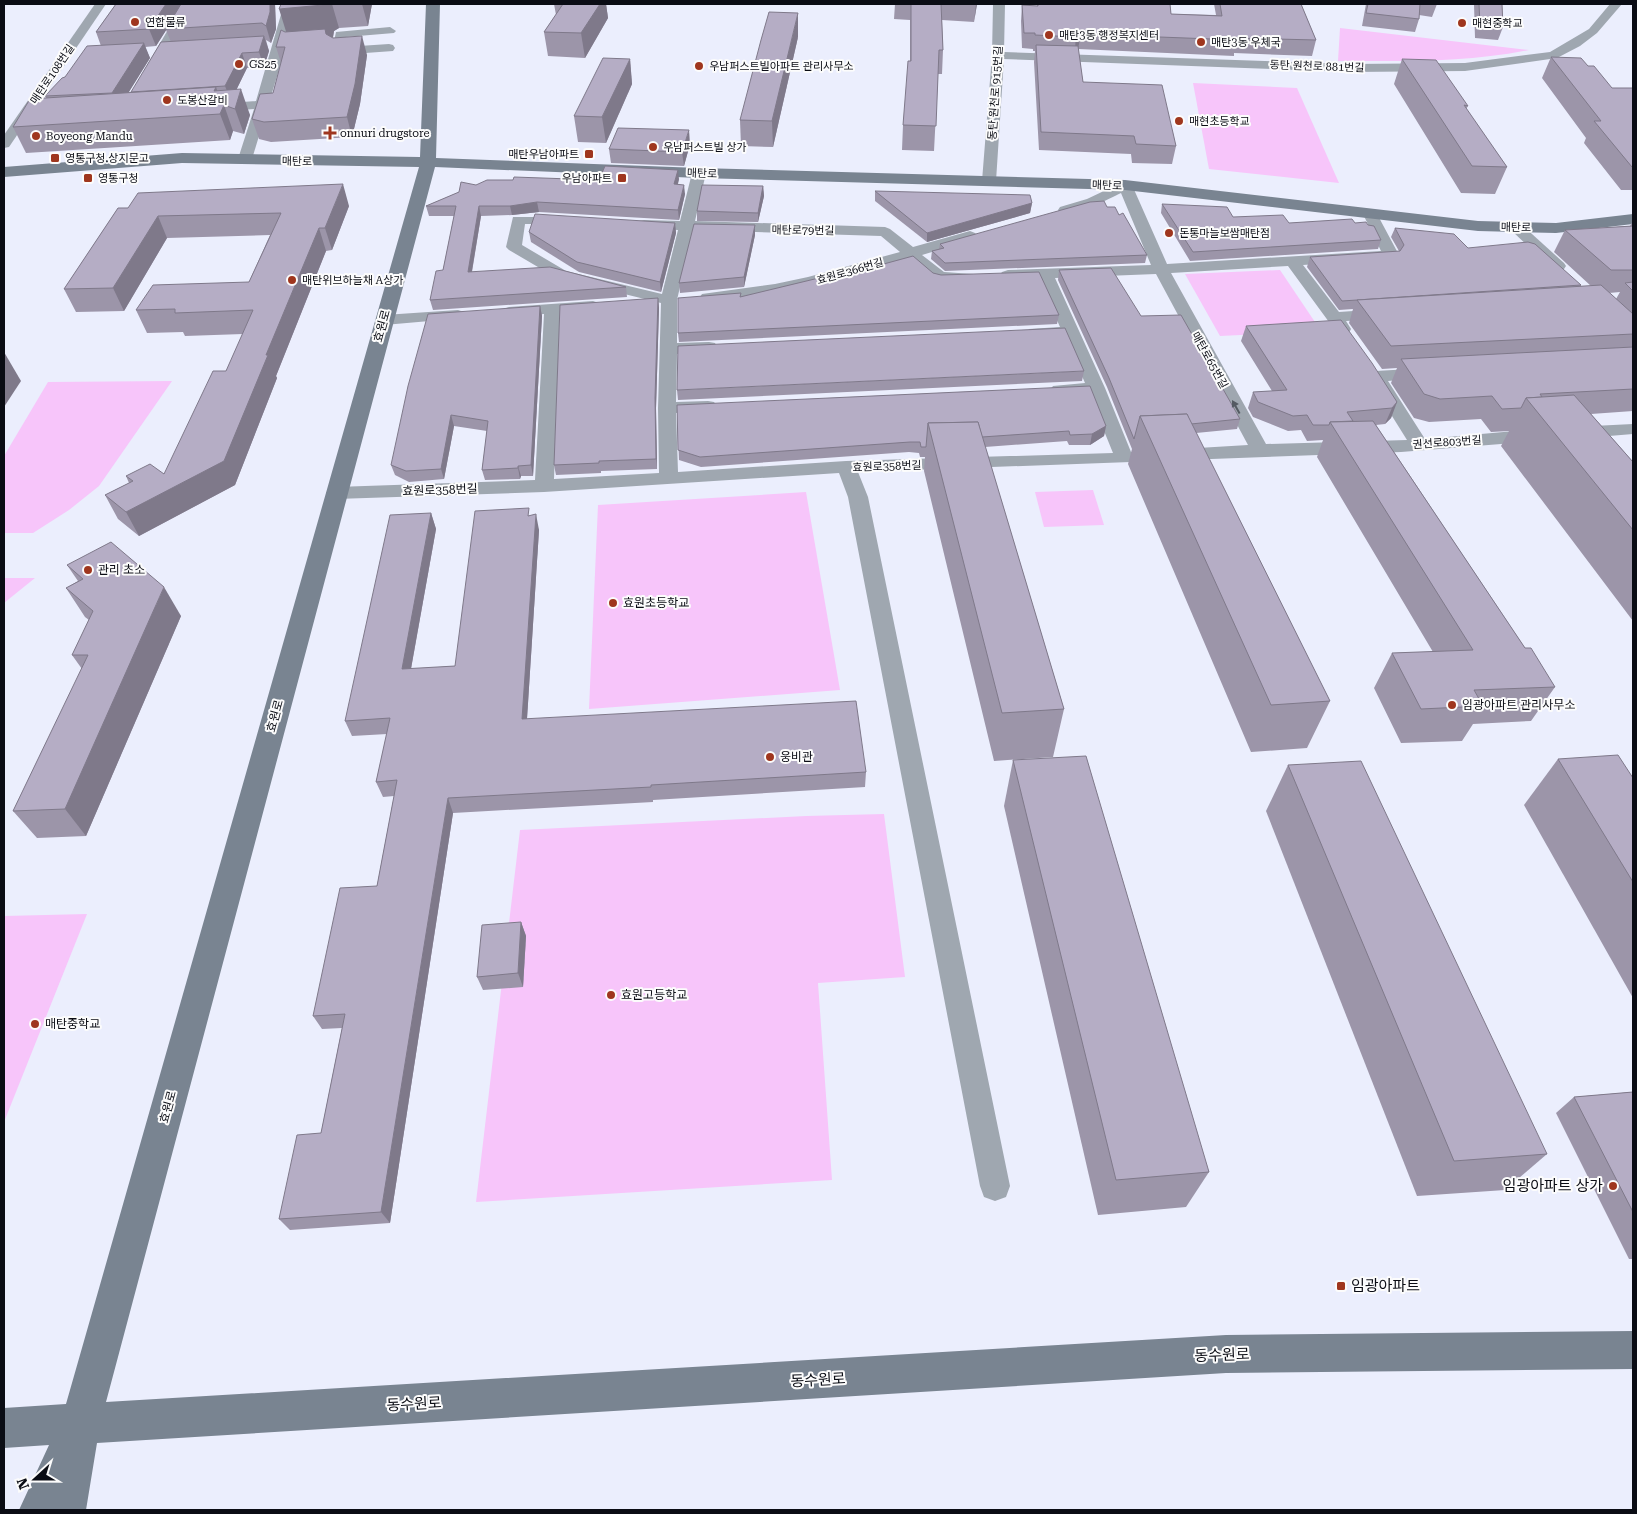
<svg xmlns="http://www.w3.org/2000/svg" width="1637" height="1514" font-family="'Roboto Serif','Noto Sans KR',serif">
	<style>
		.green { fill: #f7c5fa }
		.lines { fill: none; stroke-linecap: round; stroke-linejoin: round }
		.street { fill: #9fa7b0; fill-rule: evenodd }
		.secondary { fill: #798491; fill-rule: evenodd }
		.wall { fill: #9c95a9; fill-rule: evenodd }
		.shaded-wall { fill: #7f798a }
		.building { fill: #b5adc5; stroke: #7f798a }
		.oneway { fill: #545a62 }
		.poi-dot { fill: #9f361e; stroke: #fcfcfc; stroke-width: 2 }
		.labels { text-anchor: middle; stroke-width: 4; stroke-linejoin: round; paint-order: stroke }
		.far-poi-label { font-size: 11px; fill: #0a0c14; stroke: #fcfcfc; text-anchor: start }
		.far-street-label { font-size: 11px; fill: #0a0c14; stroke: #fcfcfc }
		.street-label { font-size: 12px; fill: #0a0c14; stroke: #fcfcfc }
		.poi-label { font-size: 12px; fill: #0a0c14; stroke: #fcfcfc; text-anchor: start }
		.near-poi-label { font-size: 15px; fill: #0a0c14; stroke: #fcfcfc; text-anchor: end }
		.near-street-label { font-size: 15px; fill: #0a0c14; stroke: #fcfcfc }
	</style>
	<rect width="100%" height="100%" fill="#ebeefd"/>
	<g class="green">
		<path d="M1340 28 1529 50C1466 63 1402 61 1338 61Z"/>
		<path d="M1193 83 1297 88 1339 183 1209 169Z"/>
		<path d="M1280 270 1321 331 1220 336 1185 274Z"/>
		<path d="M172 381 99 486 69 510 33 533H4V456L48 382Z"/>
		<path d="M1093 490 1104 525 1044 527 1035 492Z"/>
		<path d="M806 492 840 690 589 709 598 505Z"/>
		<path d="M4 578H35L4 603Z"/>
		<path d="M884 814 905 977 818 983 832 1180 476 1202 520 830 806 816Z"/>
		<path d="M87 914 4 1122V916Z"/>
	</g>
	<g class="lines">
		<g class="street">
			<path d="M95 4H106L9 147 4 148V135Z"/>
			<path d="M183 4H195L155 72H147L145 69Z"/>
			<path d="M284 4H296L281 63 252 159 250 162H240L238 159 254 109 215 112 209 108 215 104 256 101Z"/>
			<path d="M993 4H1005L1004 52 1352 64 1465 63 1550 52 1589 29 1610 4H1622L1597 33 1580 46 1557 58 1465 71 1352 72 1004 59 996 181 994 184H984L982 181 992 55Z"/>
			<path d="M390 27 396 31 394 33 346 37 344 47 389 44 393 45 395 48 393 51 338 55 332 51 336 32Z"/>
			<path d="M699 169 706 173 695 221 885 227 890 229 913 247 970 231 975 233 978 236 975 239 922 255 944 272 973 274 975 277 973 280C940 288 931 278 908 259 857 274 805 288 752 297 737 299 717 304 702 300L700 297 702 294 775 284 808 277 900 252 881 236 693 230 677 300V343L709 342 715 343 717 347 715 351 677 354 676 402 708 401 714 402 717 406 714 410 676 413 678 472 846 461 1113 453 1089 394 1059 395 1053 394 1050 390 1053 386 1085 383 1065 336 1029 337 1027 333 1029 329 1060 327 1039 279 1002 278 1000 275 1002 272 1008 270 1151 265 1121 193C1106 200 1077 217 1060 213L1058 210 1060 207 1087 199 1125 181 1130 182 1132 185 1167 264 1381 251 1362 212 1364 209H1374L1376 212 1399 255 1396 258 1303 265 1339 312 1382 309 1388 311 1390 314 1388 317 1382 319 1346 321 1351 329 1349 333H1337L1288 266 1171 273 1266 444 1407 440 1367 376 1370 372 1376 371 1427 368 1433 369 1436 373 1433 377 1388 381 1425 439 1537 429 1544 431 1546 435 1544 439 1537 441 1401 452 858 472 868 497 1010 1186 1006 1197 995 1201 984 1197 980 1186 848 497 839 473 544 492 336 499 329 497 326 493 329 489 336 487 535 480 544 314 509 317 503 315 501 312 503 309 509 307 593 301 599 303 601 306 599 309 560 313 554 479 659 473 658 408 661 303 555 277 509 250 506 247 513 217H571L573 220 571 223 566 224H525L522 245 566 271 662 294 678 230 644 228 639 227 637 224 639 221 644 220 680 221 692 173ZM1156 274 1248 445 1131 452 1105 388 1055 278Z"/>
			<path d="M1517 224 1522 225 1564 263 1566 266 1564 269H1552L1512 231 1510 228 1512 225Z"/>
			<path d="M458 310 464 312 466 315 464 318 384 325 378 324 376 320 378 316 384 315Z"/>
			<path d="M1633 424V434L1573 439 1567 437 1564 433 1567 429 1573 427Z"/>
		</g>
		<path class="secondary" d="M426 4H440L436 158 699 168 1125 180 1478 221 1556 223 1633 214V224L1556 233 1478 231 1125 190 699 178 435 167 106 1402 1226 1335 1633 1331V1369L1226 1373 97 1443 86 1510H19L49 1445 4 1448V1408L66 1404 419 167 182 163 4 177V167L182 153 420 157Z"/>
	</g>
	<g class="wall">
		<path d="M116 4H275L276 29 271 43 266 40 269 51 264 67 247 68 236 90 250 115 244 134 233 131 230 140 26 153 13 127 46 98 45 96 65 77 101 46 96 32ZM166 30 171 42 131 92 132 93H128L150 58 145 47 156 46Z"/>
		<path d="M281 4H372L368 26 339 28 334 31 333 37H332L367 55 360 104 352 137 271 142 259 139 252 119 273 93 281 63 276 47 285 32H287Z"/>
		<path d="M554 4H606L608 18 585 58 548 56 544 32 556 15Z"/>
		<path d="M895 4H977L974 22 942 20 943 50 942 74H938L934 151 902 150 903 125 910 61V20L894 19Z"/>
		<path d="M1037 4H1170L1171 14 1216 15 1214 4H1301L1316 40 1312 56 1234 53V56L1078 49 1083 82 1176 146 1172 164 1132 163 1131 154 1039 150 1034 62 1035 51H1033V49L1022 48 1021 21 1022 5 1037 6Z"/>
		<path d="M1366 4H1437L1432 17 1419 15V19L1415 32 1362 26Z"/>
		<path d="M1474 4H1502L1503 27 1498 40 1475 38Z"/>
		<path d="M798 37 773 147 741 146 740 120Z"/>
		<path d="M1551 57 1588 66 1612 88H1633V190H1621L1584 143 1586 138 1542 78Z"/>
		<path d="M630 59 632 84 606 143 578 142 574 116Z"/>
		<path d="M1402 59 1468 106 1466 109 1507 167 1495 194 1461 193 1394 84Z"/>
		<path d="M690 144 684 166 611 163 609 149Z"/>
		<path d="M679 179 678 184 685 194 679 220 539 212 512 215 481 216 472 272 626 287 627 297 433 310 430 300 443 270 454 216H429L426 206 476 185 599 180Z"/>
		<path d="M763 186 764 196 758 222 697 221V211Z"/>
		<path d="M875 191 1032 203 1030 213 927 242 875 201Z"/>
		<path d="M1162 204 1233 217 1289 223H1355L1381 240 1378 249 1190 261 1161 213Z"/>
		<path d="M349 206 332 250 326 251 276 376 277 378 235 485 139 536 118 519 105 495 129 483 126 476 164 474 226 371 243 334 185 336 183 332 147 333 136 310 249 282 270 235 167 238 124 311 76 312 64 289 118 208Z"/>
		<path d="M1107 207 1119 215 1147 255 1145 263 945 271 931 259 932 251 939 249 940 244Z"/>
		<path d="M1633 221V411L1591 414 1633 462V621L1501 446 1509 431 1491 432 1481 419 1429 422 1414 418 1391 383 1397 368 1382 369 1349 323 1353 309 1339 310 1307 267 1310 257 1399 251 1391 237 1395 228 1468 248 1581 285V286H1591L1554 252 1565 230 1630 226ZM1620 292 1616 299 1609 293Z"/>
		<path d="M675 223 676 233 661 292 579 272 531 242 529 232Z"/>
		<path d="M755 225V235L744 287 680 293 679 283Z"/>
		<path d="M1059 270 1141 316 1240 419 1237 429 1196 433 1330 701 1307 748 1251 752 1128 464 1132 449 1107 387 1058 280Z"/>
		<path d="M933 273 1059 315 1057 324 679 342 678 333 741 297 825 280Z"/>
		<path d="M658 298 659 308 656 408 657 469 601 471V473L556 475 554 465Z"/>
		<path d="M540 306 542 316 533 476H521L520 479 485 480 482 470 487 431 454 426 444 479 409 482 395 475 391 465Z"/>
		<path d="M1246 326 1397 402 1391 418 1385 424 1376 425 1525 648 1555 687 1531 721 1473 724 1462 741 1401 743 1374 688 1392 653 1433 652 1317 457 1323 440 1307 441 1301 430 1288 431 1253 417 1248 408 1253 392 1272 391 1241 341Z"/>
		<path d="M1084 371 1082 381 678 400 677 390Z"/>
		<path d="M677 405 1106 426 1104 436 1090 445H1069L1067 441 985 447 1064 709 1053 757 994 761 924 471 925 457H920L919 453 909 452 701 467 679 460Z"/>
		<path d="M431 513 436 529 411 669 455 666 531 515 539 530 527 719 866 772 865 787 653 800V802L453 813 390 1223 290 1230 279 1219 321 1133 342 1028 322 1029 313 1016 377 886 394 796 383 797 376 782 387 734 352 736 345 721Z"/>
		<path d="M67 565 181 616 86 836 37 838 13 811 82 669 72 655 89 620 85 617 66 588 78 581Z"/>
		<path d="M1558 759 1633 778V998L1524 805Z"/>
		<path d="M1013 760 1209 1172 1186 1207 1098 1215 1004 806Z"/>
		<path d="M1288 765 1547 1154 1505 1190 1417 1196 1266 811Z"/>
		<path d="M521 922 526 936 523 987 483 990 477 977Z"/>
		<path d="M1633 1092V1259H1629L1556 1113 1574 1097Z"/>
	</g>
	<g class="shaded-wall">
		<path d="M166 4H183L156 46 149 29Z"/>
		<path d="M270 4H275L276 29 271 43 266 26Z"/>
		<path d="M324 4H332L339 28 334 31 333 37 289 41 279 9Z"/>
		<path d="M362 4H372L368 26Z"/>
		<path d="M600 4H606L608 18 585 58 581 33Z"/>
		<path d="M976 4H977L974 22Z"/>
		<path d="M798 13V37L773 147 772 121Z"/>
		<path d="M1076 34H1081L1078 49 1075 50Z"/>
		<path d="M264 36 269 51 264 67 259 52Z"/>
		<path d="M362 36 367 55 360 104 352 137 347 117Z"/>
		<path d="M144 43 150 58 119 108 112 93Z"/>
		<path d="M242 53 247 68 231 101 225 86Z"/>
		<path d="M630 59 632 84 606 143 602 117Z"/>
		<path d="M216 87 223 108 224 105 233 131 230 140 220 114 214 91Z"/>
		<path d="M241 89 250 115 244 134 235 109Z"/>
		<path d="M689 130 690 144 684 166 682 152Z"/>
		<path d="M678 170 679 179 675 194 674 184Z"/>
		<path d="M343 184 349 206 332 250 325 228Z"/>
		<path d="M684 185 685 194 679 220 678 210Z"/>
		<path d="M763 186 764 196 758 222V213Z"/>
		<path d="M537 202 539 212 512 215 510 206Z"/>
		<path d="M1032 203 1030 213 927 242V233Z"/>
		<path d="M479 206 481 216 470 282 468 272Z"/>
		<path d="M158 216 167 238 124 311 113 288Z"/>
		<path d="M675 223 676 233 661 292 660 282Z"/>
		<path d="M755 225V235L744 287V277Z"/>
		<path d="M319 228 326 251 276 376 277 378 235 485 139 536 126 512 224 461 266 355Z"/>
		<path d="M658 298 659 308 656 408 657 469 656 459 655 398Z"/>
		<path d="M540 306 542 316 533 476 531 465Z"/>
		<path d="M4 352 21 381 4 407Z"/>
		<path d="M1397 402 1391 418 1385 424 1392 408Z"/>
		<path d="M451 415 454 426 444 479 441 469Z"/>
		<path d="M1106 426 1104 436 1090 445 1092 434Z"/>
		<path d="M518 466 521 476 520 479 518 468Z"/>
		<path d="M431 513 436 529 408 685 402 669Z"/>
		<path d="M536 514 539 530 526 734 522 719Z"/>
		<path d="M164 587 181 616 86 836 65 809Z"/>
		<path d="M448 798 453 813 390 1223 381 1212Z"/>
		<path d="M521 922 526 936 523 987 518 973Z"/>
	</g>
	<g class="building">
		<path d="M116 4H166L149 29 96 32Z"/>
		<path d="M181 4H270V12L266 26 262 23 166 29Z"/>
		<path d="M281 4H324L323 5 279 9Z"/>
		<path d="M563 4H600L581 33 544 32Z"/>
		<path d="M911 4H941L943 50H939L936 126 903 125 908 61H911Z"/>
		<path d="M1038 4H1170L1171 14 1222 16 1220 4H1301L1316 40 1237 38 1238 40 1081 34H1076V37L1035 35V33H1024L1022 5 1038 6Z"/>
		<path d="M1368 4H1420L1419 19 1366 13Z"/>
		<path d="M1479 4H1502L1503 27 1480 25Z"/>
		<path d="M769 12 798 13 772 121 740 120 761 40Z"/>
		<path d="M325 29 326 34 333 38 362 36 355 84 347 117 264 122 252 119 260 94 273 93 285 47H276L281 30 285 32Z"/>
		<path d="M264 36 259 52 242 53 225 86 131 92 161 42Z"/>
		<path d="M144 43 112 93 45 96 62 78 65 77 87 46Z"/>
		<path d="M1036 45 1078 46 1083 82 1162 85 1176 146 1136 144 1134 136 1041 132Z"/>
		<path d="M1551 57 1581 58 1588 66H1594L1612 88H1633V167H1632L1594 121H1601Z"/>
		<path d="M603 58 630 59 602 117 574 116Z"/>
		<path d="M1402 59 1436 60 1468 106 1464 105 1507 167 1472 166Z"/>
		<path d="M216 87 214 91 241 89 235 109 224 105 220 114 13 127 30 99Z"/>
		<path d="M618 128 689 130 682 152 609 149Z"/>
		<path d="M605 166 678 170 674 184 684 185 678 210 537 202 510 206H479L468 272 550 267 626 287 430 300 436 271 443 270 456 206H426L459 192 461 182 476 185 487 180H513L514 177 599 180Z"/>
		<path d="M343 184 325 228H319L266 355H268L224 461 126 512 105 495 133 481 126 476 150 464 164 474 213 371H226L253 310 175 313V309L136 310 153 285 249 282 281 213 158 216 113 288 64 289 118 208H128L138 193Z"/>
		<path d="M702 185 763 186 758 213 697 211Z"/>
		<path d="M875 191 1030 195 1032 203 927 233Z"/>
		<path d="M1104 201 1107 207H1115L1119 215 1123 213 1147 255 945 263 932 251 944 248 940 244 1090 202Z"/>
		<path d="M1162 204 1227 207 1233 217 1283 215 1289 223 1352 219 1355 223 1366 222 1368 225 1374 226 1381 240 1193 252Z"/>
		<path d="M535 214 675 223 660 282 577 262 529 232Z"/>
		<path d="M694 224 755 225 744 277 679 283Z"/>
		<path d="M1633 226V270H1611L1565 230Z"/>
		<path d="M1395 228 1454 234 1468 248 1528 242 1535 244 1581 285 1342 301 1310 257 1400 251 1404 245Z"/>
		<path d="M913 256 933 273 941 275 1039 272 1059 315 678 333V298L741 293 740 297 823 277 825 280Z"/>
		<path d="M1111 268 1141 316 1181 315 1240 419 1191 424 1187 414 1140 416 1134 439 1109 378 1059 270Z"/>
		<path d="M1633 282V291L1625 283Z"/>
		<path d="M1601 285 1633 314V334L1391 346 1357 300Z"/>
		<path d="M658 298 655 398 656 459 599 461V463L554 465 560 305Z"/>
		<path d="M540 306 531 465 518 466V468L482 470 488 421 451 415 441 469 406 471 391 465 408 386 428 314Z"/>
		<path d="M1341 320 1372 363 1397 402 1392 408 1347 412 1353 421 1330 422 1329 425H1313L1307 415 1293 416 1258 402 1253 392 1287 390 1246 326Z"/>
		<path d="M1065 328 1084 371 677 390 678 346Z"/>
		<path d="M1633 347V389L1540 394 1542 397 1526 398 1521 408 1502 409 1492 396 1440 399 1424 394 1401 359Z"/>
		<path d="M1090 386 1106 426 1092 434 1070 435 1069 431 982 437 978 422 928 423 926 447H921L920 442H910L700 457 678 450 677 405Z"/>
		<path d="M1574 395 1633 462V530L1526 398Z"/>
		<path d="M1187 414 1330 701 1271 705 1140 416Z"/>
		<path d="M1373 421 1525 648H1531L1555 687 1474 690 1483 706 1421 709 1392 653 1473 650 1330 422Z"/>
		<path d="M978 422 1064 709 1002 713 928 423Z"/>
		<path d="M529 508 528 516 536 514 522 719 856 701 866 772 651 785V787L448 798 381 1212 279 1219 297 1135 321 1133 345 1014 313 1016 340 888 377 886 397 780 376 782 390 718 345 721 390 515 431 513 402 669 455 666 475 511Z"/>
		<path d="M111 542 164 587 65 809 13 811 88 655H72L93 611 66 588 83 579 67 565Z"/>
		<path d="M1618 755 1633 778V882L1558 759Z"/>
		<path d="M1086 756 1209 1172 1116 1180 1013 760Z"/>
		<path d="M1361 761 1547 1154 1454 1161 1288 765Z"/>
		<path d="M521 922 518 973 477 977 482 925Z"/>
		<path d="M1633 1092V1212L1574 1097Z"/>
	</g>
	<defs><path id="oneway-solid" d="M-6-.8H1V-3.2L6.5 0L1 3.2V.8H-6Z" transform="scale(1.25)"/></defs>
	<use class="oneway" href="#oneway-solid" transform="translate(1236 407) rotate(-119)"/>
	<g class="poi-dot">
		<circle cx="135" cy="22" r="5"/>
		<circle cx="1462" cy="23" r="5"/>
		<circle cx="1049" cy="35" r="5"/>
		<circle cx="1201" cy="42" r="5"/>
		<circle cx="239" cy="64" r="5"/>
		<circle cx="699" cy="66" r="5"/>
		<circle cx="167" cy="100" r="5"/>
		<circle cx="1179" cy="121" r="5"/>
		<path d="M327.5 125.5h5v5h5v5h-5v5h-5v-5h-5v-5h5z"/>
		<circle cx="36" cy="136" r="5"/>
		<circle cx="653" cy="147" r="5"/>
		<rect x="584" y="149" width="10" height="10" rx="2.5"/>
		<rect x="50" y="153" width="10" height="10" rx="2.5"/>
		<rect x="83" y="173" width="10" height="10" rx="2.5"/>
		<rect x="617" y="173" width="10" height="10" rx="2.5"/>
		<circle cx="1169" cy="233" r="5"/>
		<circle cx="292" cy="280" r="5"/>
		<circle cx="88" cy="570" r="5"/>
		<circle cx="613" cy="603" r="5"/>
		<circle cx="1452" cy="705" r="5"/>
		<circle cx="770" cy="757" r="5"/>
		<circle cx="611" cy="995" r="5"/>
		<circle cx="35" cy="1024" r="5"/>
		<circle cx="1613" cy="1186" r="5"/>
		<rect x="1336" y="1281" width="10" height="10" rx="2.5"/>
	</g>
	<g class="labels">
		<g class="far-poi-label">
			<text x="145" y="26">연합물류</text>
			<text x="1472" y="27">매현중학교</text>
			<text x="1059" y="39">매탄3동 행정복지센터</text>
			<text x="1211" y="46">매탄3동 우체국</text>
			<text x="249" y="68">GS25</text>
			<text x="709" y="70">우남퍼스트빌아파트 관리사무소</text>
			<text x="177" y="104">도봉산갈비</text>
			<text x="1189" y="125">매현초등학교</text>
			<text x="340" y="137">onnuri drugstore</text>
			<text x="46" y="140">Boyeong Mandu</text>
			<text x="663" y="151">우남퍼스트빌 상가</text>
			<text x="579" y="158" text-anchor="end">매탄우남아파트</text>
			<text x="65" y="162">영통구청.상지문고</text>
			<text x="98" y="182">영통구청</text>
			<text x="612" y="182" text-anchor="end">우남아파트</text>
			<text x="1179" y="237">돈통마늘보쌈매탄점</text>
			<text x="302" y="284">매탄위브하늘채 A상가</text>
		</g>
		<g class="far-street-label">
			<text transform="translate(1317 66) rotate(2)" y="4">동탄 원천로 881번길</text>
			<text transform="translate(52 74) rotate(-56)" y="4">매탄로108번길</text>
			<text transform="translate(995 93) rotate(-86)" y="4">동탄 원천로 915번길</text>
			<text transform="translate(297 161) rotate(1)" y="4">매탄로</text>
			<text transform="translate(702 173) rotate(2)" y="4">매탄로</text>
			<text transform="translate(1107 185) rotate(2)" y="4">매탄로</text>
			<text transform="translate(1516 227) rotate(1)" y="4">매탄로</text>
			<text transform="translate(803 230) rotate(1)" y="4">매탄로79번길</text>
			<text transform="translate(850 271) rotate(-16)" y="4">효원로366번길</text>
			<text transform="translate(1210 360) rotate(61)" y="4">매탄로65번길</text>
			<text transform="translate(1447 442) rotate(-4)" y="4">권선로803번길</text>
			<text transform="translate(887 466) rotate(-2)" y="4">효원로358번길</text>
		</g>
		<g class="street-label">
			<text transform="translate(382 326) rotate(-75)" y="4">효원로</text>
			<text transform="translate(440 490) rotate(-2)" y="4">효원로358번길</text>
			<text transform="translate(275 716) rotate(-75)" y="4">효원로</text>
			<text transform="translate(168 1107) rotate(-75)" y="4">효원로</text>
		</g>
		<g class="poi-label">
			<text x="98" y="574">관리 초소</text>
			<text x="623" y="607">효원초등학교</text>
			<text x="1462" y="709">임광아파트 관리사무소</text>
			<text x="780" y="761">웅비관</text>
			<text x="621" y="999">효원고등학교</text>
			<text x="45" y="1028">매탄중학교</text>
		</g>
		<g class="near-poi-label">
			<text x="1603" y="1191">임광아파트 상가</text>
			<text x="1351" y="1291" text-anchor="start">임광아파트</text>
		</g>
		<g class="near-street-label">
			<text transform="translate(1222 1355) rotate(-2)" y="5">동수원로</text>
			<text transform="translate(818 1380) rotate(-3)" y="5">동수원로</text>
			<text transform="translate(414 1404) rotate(-3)" y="5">동수원로</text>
		</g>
	</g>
	<rect width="1637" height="1514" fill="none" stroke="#0a0c14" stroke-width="10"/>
	<g transform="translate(35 1479) rotate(249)" stroke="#fcfcfc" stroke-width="4" paint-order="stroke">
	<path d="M0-4L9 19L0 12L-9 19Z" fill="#0a0c14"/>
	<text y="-8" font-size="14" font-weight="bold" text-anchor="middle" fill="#0a0c14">N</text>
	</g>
</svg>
